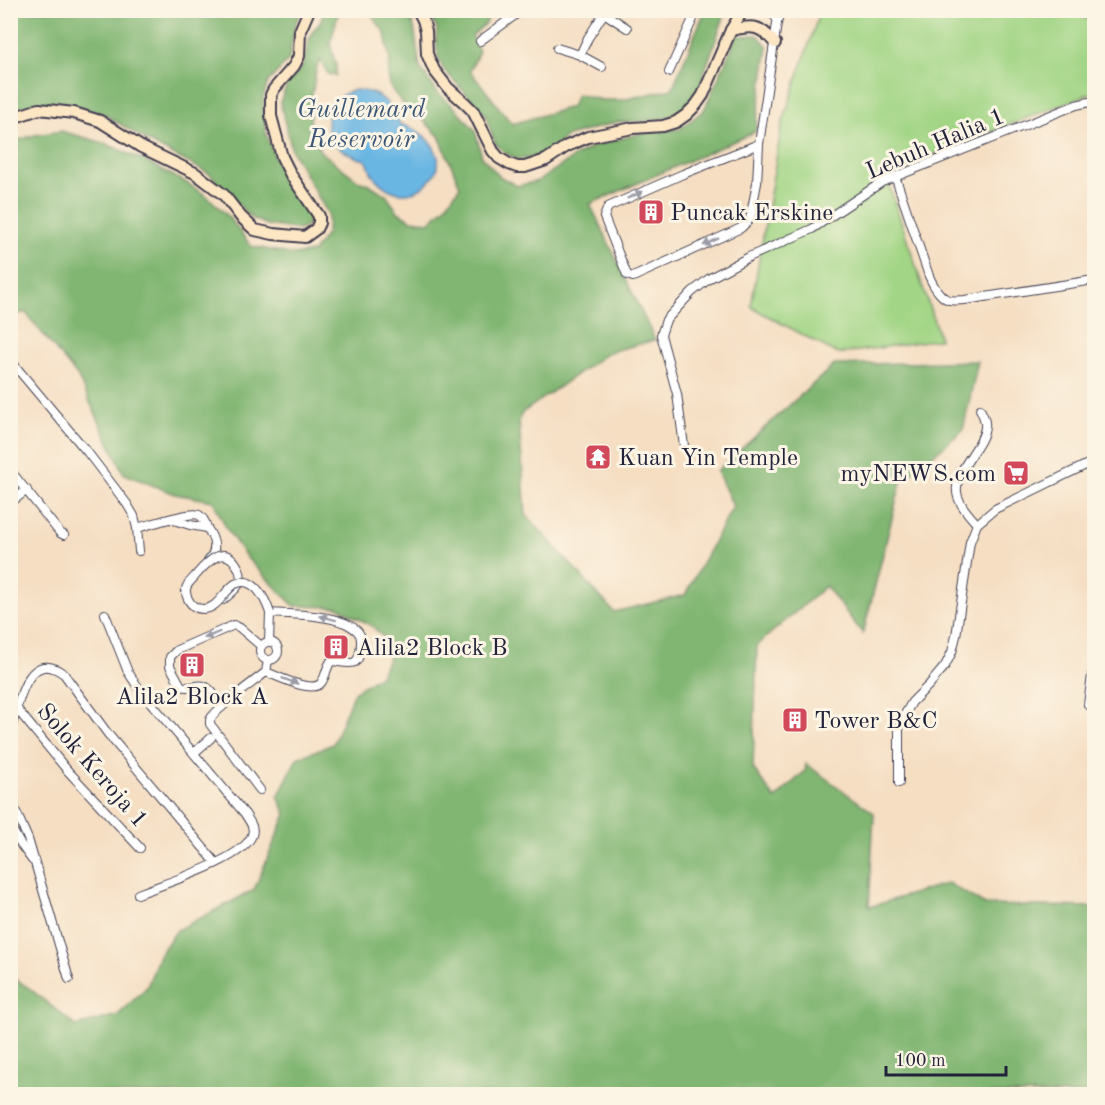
<svg xmlns="http://www.w3.org/2000/svg" width="1105" height="1105" font-family="'Old Standard TT',serif">
	<style>
		.green { fill: #a2d585; stroke: #627c60; stroke-width: 1.5 }
		.forest { fill: #81b672; stroke: #526c56; stroke-width: 1.5 }
		.water { fill: #6ab6e3; stroke: #466c8f; stroke-width: 1.5 }
		.lines { fill: none; stroke-linecap: round; stroke-linejoin: round }
		.minor-casing { stroke: #423e4f; stroke-width: 10 }
		.secondary-casing { stroke: #423e4f; stroke-width: 14 }
		.minor { stroke: #fff; stroke-width: 8 }
		.secondary { stroke: #fce6c4; stroke-width: 10 }
		.minor-bridge-casing { stroke: #423e4f; stroke-width: 10; stroke-linecap: butt }
		.minor-bridge { stroke: #fff; stroke-width: 8 }
		.oneway { fill: #9c9ca7 }
		.labels { text-anchor: middle; stroke-width: 6; stroke-linejoin: round; paint-order: stroke }
		.street-label { font-size: 24px; fill: #22223b; stroke: #fcf5e5 }
		.poi-label { font-size: 24px; fill: #22223b; stroke: #fcf5e5; text-anchor: start }
		.water-label { font-size: 26px; font-style: italic; fill: #3b5676; stroke: #fcf5e5 }
	</style>
	<rect width="100%" height="100%" fill="#fcf5e5"/>
	<filter id="ink" filterUnits="userSpaceOnUse"><feTurbulence type="fractalNoise" baseFrequency=".0167" numOctaves="2"/><feDisplacementMap in="SourceGraphic" scale="12" xChannelSelector="R" yChannelSelector="G"/><feConvolveMatrix kernelMatrix="1 2 1 2 8 2 1 2 1" color-interpolation-filters="sRGB"/></filter>
	<filter id="wash" filterUnits="userSpaceOnUse"><feTurbulence type="fractalNoise" baseFrequency=".008" numOctaves="4" result="noise"/><feDisplacementMap in="SourceGraphic" scale="24" xChannelSelector="R" yChannelSelector="G"/><feGaussianBlur stdDeviation="1.35" result="paint"/><feColorMatrix in="noise" values="0 0 0 0 0 0 0 0 0 0 0 0 0 0 0 0 0 1.4 0 .05"/><feComposite in="paint" operator="in"/></filter>
	<g filter="url(#wash)">
		<rect width="100%" height="100%" fill="#f5dec2"/>
		<path class="green" d="M1071 10 1094 23V92L885 173 940 339 838 354 751 307 782 124 820 11Z"/>
		<g class="forest">
			<path d="M11 11H301L295 25 289 60 268 82 263 98 266 134 278 166 308 207 312 215 308 224 300 230 267 225 251 218 210 174 149 142 104 114 57 101 27 105 11 111Z"/>
			<path d="M324 11H339L330 44 336 65V76L328 74 320 60 316 70 311 103 310 128 320 151 360 182 369 184 386 195 398 212 411 220 429 222 446 206 460 186 439 136 421 118 405 106 391 89 388 76 390 61 385 33 373 17V11H406L414 27 420 68 438 93 455 108 475 130 482 157 499 176 517 186 538 181 577 155 597 145 646 132 680 129 704 110 737 36 758 35 768 47 755 132 590 204 655 340 609 352 522 413 519 421 526 515 614 612 685 595 733 506 717 471 834 365 978 361 963 430 901 482 863 634 826 586 757 645 753 768 775 799 805 771 806 764 874 813 869 907 948 883 985 905 1094 907V1094H11L10 971 12 977 29 988 76 1026 118 1015 147 987 159 955 177 930 254 890 286 814 278 797 297 758 333 744 354 692 381 675 393 647 372 626 338 607 294 606 247 558 228 531 213 501 175 494 124 474 78 377 25 312 11 316V142L35 135 61 131 104 143 145 161 185 182 207 196 227 215 251 246 294 255 313 252 327 233 328 214 292 151 280 102 287 85 302 67 306 56 308 42 313 31 320 23Z"/>
			<path d="M426 11H492L486 23 472 36 479 51 470 71 512 124 571 107 577 94 602 100H622L672 89 704 13 706 11H726L700 85 689 107 668 117 646 121 617 122 568 136 547 152 533 157 518 160 504 152 495 143 485 114 443 69 438 56 436 40 437 28Z"/>
		</g>
		<path class="water" d="M356 90C380 91 391 103 400 124 406 126 412 128 417 131 435 142 447 163 430 180 423 188 417 192 407 193 392 194 380 185 372 174 370 170 369 164 366 161 364 159 360 159 358 158 351 155 342 151 337 146 322 132 325 105 343 95 347 92 352 91 356 90Z"/>
	</g>
	<g filter="url(#ink)">
		<g class="lines">
			<defs>
				<g id="minor">
					<path d="M769 10 778 20"/>
					<path d="M604 13 627 28"/>
					<path d="M480 41 522 10"/>
					<path d="M557 48 580 55 602 67"/>
					<path d="M580 55 588 38 606 10"/>
					<path d="M669 72 697 10"/>
					<path d="M759 144 683 174 608 207 604 217 627 275 633 277 741 228 750 219 757 183 759 144 779 10"/>
					<path d="M895 176 929 276C933 285 939 297 949 300 954 301 960 300 965 300L1094 280"/>
					<path d="M10 360 88 453 127 504 134 516 137 528 139 551"/>
					<path d="M684 446 677 394 661 335 666 320 692 292 710 278 749 257 812 229 882 182 1076 105 1094 101"/>
					<path d="M10 470 60 533 64 535"/>
					<path d="M10 503 27 490"/>
					<path d="M977 524C970 516 961 507 958 497 950 472 983 449 985 427 986 421 983 415 980 409"/>
					<path d="M137 528C149 525 190 511 199 515 204 518 206 524 207 528L190 525 170 519"/>
					<path d="M207 528C215 540 218 550 208 561"/>
					<path d="M223 600C234 590 245 585 239 569"/>
					<path d="M105 614 128 672 140 690 245 814C249 821 255 827 252 835 244 860 162 884 138 894"/>
					<circle cx="269" cy="651" r="9"/>
					<path d="M266 672C277 676 312 694 321 683 326 677 326 668 331 661 338 661 349 665 355 662 361 658 362 641 360 635 357 629 351 626 345 623 321 614 296 615 270 613L269 642"/>
					<path d="M1088 705 1092 675 1094 671"/>
					<path d="M222 707C215 697 210 683 196 686 190 687 187 688 181 686L170 666V657L177 650 234 625 240 628 261 646"/>
					<path d="M17 709 67 770 140 848"/>
					<path d="M10 733C17 710 26 645 64 674L108 734 216 863"/>
					<path d="M194 753 211 738"/>
					<path d="M899 783V730L901 721 912 702 929 685 945 666 952 652 956 636 970 542 977 524 995 509 1094 461"/>
					<path d="M260 790 210 724C210 723 210 721 210 720 213 711 256 680 266 672L268 660"/>
					<path d="M10 798 28 839 69 979"/>
					<path d="M10 826 19 842 32 860"/>
				</g>
				<g id="secondary">
					<path d="M418 10 423 20 426 31 427 54 434 70 448 88 465 103 473 111 493 151 499 158 509 164 517 167H525L546 160 567 146 588 137 633 128 663 126 676 122 686 115 696 105 703 95 731 30 743 10"/>
					<path d="M731 30C753 25 760 25 775 43"/>
					<path d="M10 119 39 109 74 113 100 121 141 147 195 173 224 195 241 217 255 230 273 234 305 237 316 229 319 223V216L291 175 282 157 271 116V95L274 89 294 66 299 56 300 31 309 10"/>
				</g>
			</defs>
			<use href="#minor" class="minor-casing"/>
			<use href="#secondary" class="secondary-casing"/>
			<use href="#minor" class="minor"/>
			<use href="#secondary" class="secondary"/>
			<defs>
				<path id="minor-bridge" d="M239 569C226 542 209 560 196 575 194 578 189 582 187 586 185 590 186 595 188 599 191 605 196 609 203 609 218 609 224 591 235 584 254 574 266 601 270 613"/>
			</defs>
			<use href="#minor-bridge" class="minor-bridge-casing"/>
			<use href="#minor-bridge" class="minor-bridge"/>
		</g>
		<defs><path id="oneway-solid" d="M-6-.8H1V-3.2L6.5 0L1 3.2V.8H-6Z" transform="scale(1.5)"/></defs>
		<g class="oneway">
			<use href="#oneway-solid" transform="translate(635 195) rotate(-24)"/>
			<use href="#oneway-solid" transform="translate(711 242) rotate(155)"/>
			<use href="#oneway-solid" transform="translate(328 618) rotate(-165)"/>
			<use href="#oneway-solid" transform="translate(212 635) rotate(157)"/>
			<use href="#oneway-solid" transform="translate(290 681) rotate(20)"/>
		</g>
	</g>
	<defs>
		<symbol id="building-square" viewBox="-11 -11 22 22"><rect x="-9" y="-9" width="18" height="18" rx="4" fill="#d1495b" stroke="#fcf5e5"/><path d="M-4-6H4V6H1V3H-1V6H-4ZM-2.5-4.3h1.7v1.8h-1.7ZM.8-4.3h1.7v1.8H.8ZM-2.5-1h1.7V.8h-1.7ZM.8-1h1.7V.8H.8Z" fill="#fff"/></symbol>
		<symbol id="temple-square" viewBox="-11 -11 22 22"><rect x="-9" y="-9" width="18" height="18" rx="4" fill="#d1495b" stroke="#fcf5e5"/><path d="M0-6L5-2H3V0L6.5 2.5H4V6H1.5V3h-3V6H-4V2.5H-6.5L-3 0V-2H-5Z" fill="#fff"/></symbol>
		<symbol id="supermarket-square" viewBox="-11 -11 22 22"><rect x="-9" y="-9" width="18" height="18" rx="4" fill="#d1495b" stroke="#fcf5e5"/><path d="M-6-5.5h2.5l.6 2H6L4.5 2H-2.5L-4.4-4H-6ZM-1.5 3.2a1.3 1.3 0 1 0 .1 0ZM3 3.2a1.3 1.3 0 1 0 .1 0Z" fill="#fff"/></symbol>
	</defs>
	<g fill-rule="evenodd">
		<use href="#building-square" x="636" y="197" width="30" height="30"/>
		<use href="#temple-square" x="583" y="442" width="30" height="30"/>
		<use href="#supermarket-square" x="1001" y="458" width="30" height="30"/>
		<use href="#building-square" x="321" y="632" width="30" height="30"/>
		<use href="#building-square" x="177" y="650" width="30" height="30"/>
		<use href="#building-square" x="780" y="705" width="30" height="30"/>
	</g>
	<g class="labels">
		<g class="street-label">
			<text transform="translate(935 143) rotate(-23)" y="8">Lebuh Halia 1</text>
			<text transform="translate(93 765) rotate(49)" y="8">Solok Keroja 1</text>
		</g>
		<g class="poi-label">
			<text x="670" y="220">Puncak Erskine</text>
			<text x="618" y="465">Kuan Yin Temple</text>
			<text x="996" y="481" text-anchor="end">myNEWS.com</text>
			<text x="356" y="655">Alila2 Block B</text>
			<text x="192" y="704" text-anchor="middle">Alila2 Block A</text>
			<text x="814" y="728">Tower B&amp;C</text>
		</g>
		<g class="water-label">
			<text x="361" y="117">Guillemard<tspan x="361" dy="30">Reservoir</tspan></text>
		</g>
	</g>
	<rect width="1105" height="1105" fill="none" stroke="#fcf5e5" stroke-width="36"/>
	<path d="M886 1066v9h120v-9" fill="none" stroke="#22223b" stroke-width="3"/>
	<text x="895" y="1066" font-size="18" fill="#22223b" stroke="#fcf5e5" stroke-width="4.5" paint-order="stroke">100 m</text>
</svg>
